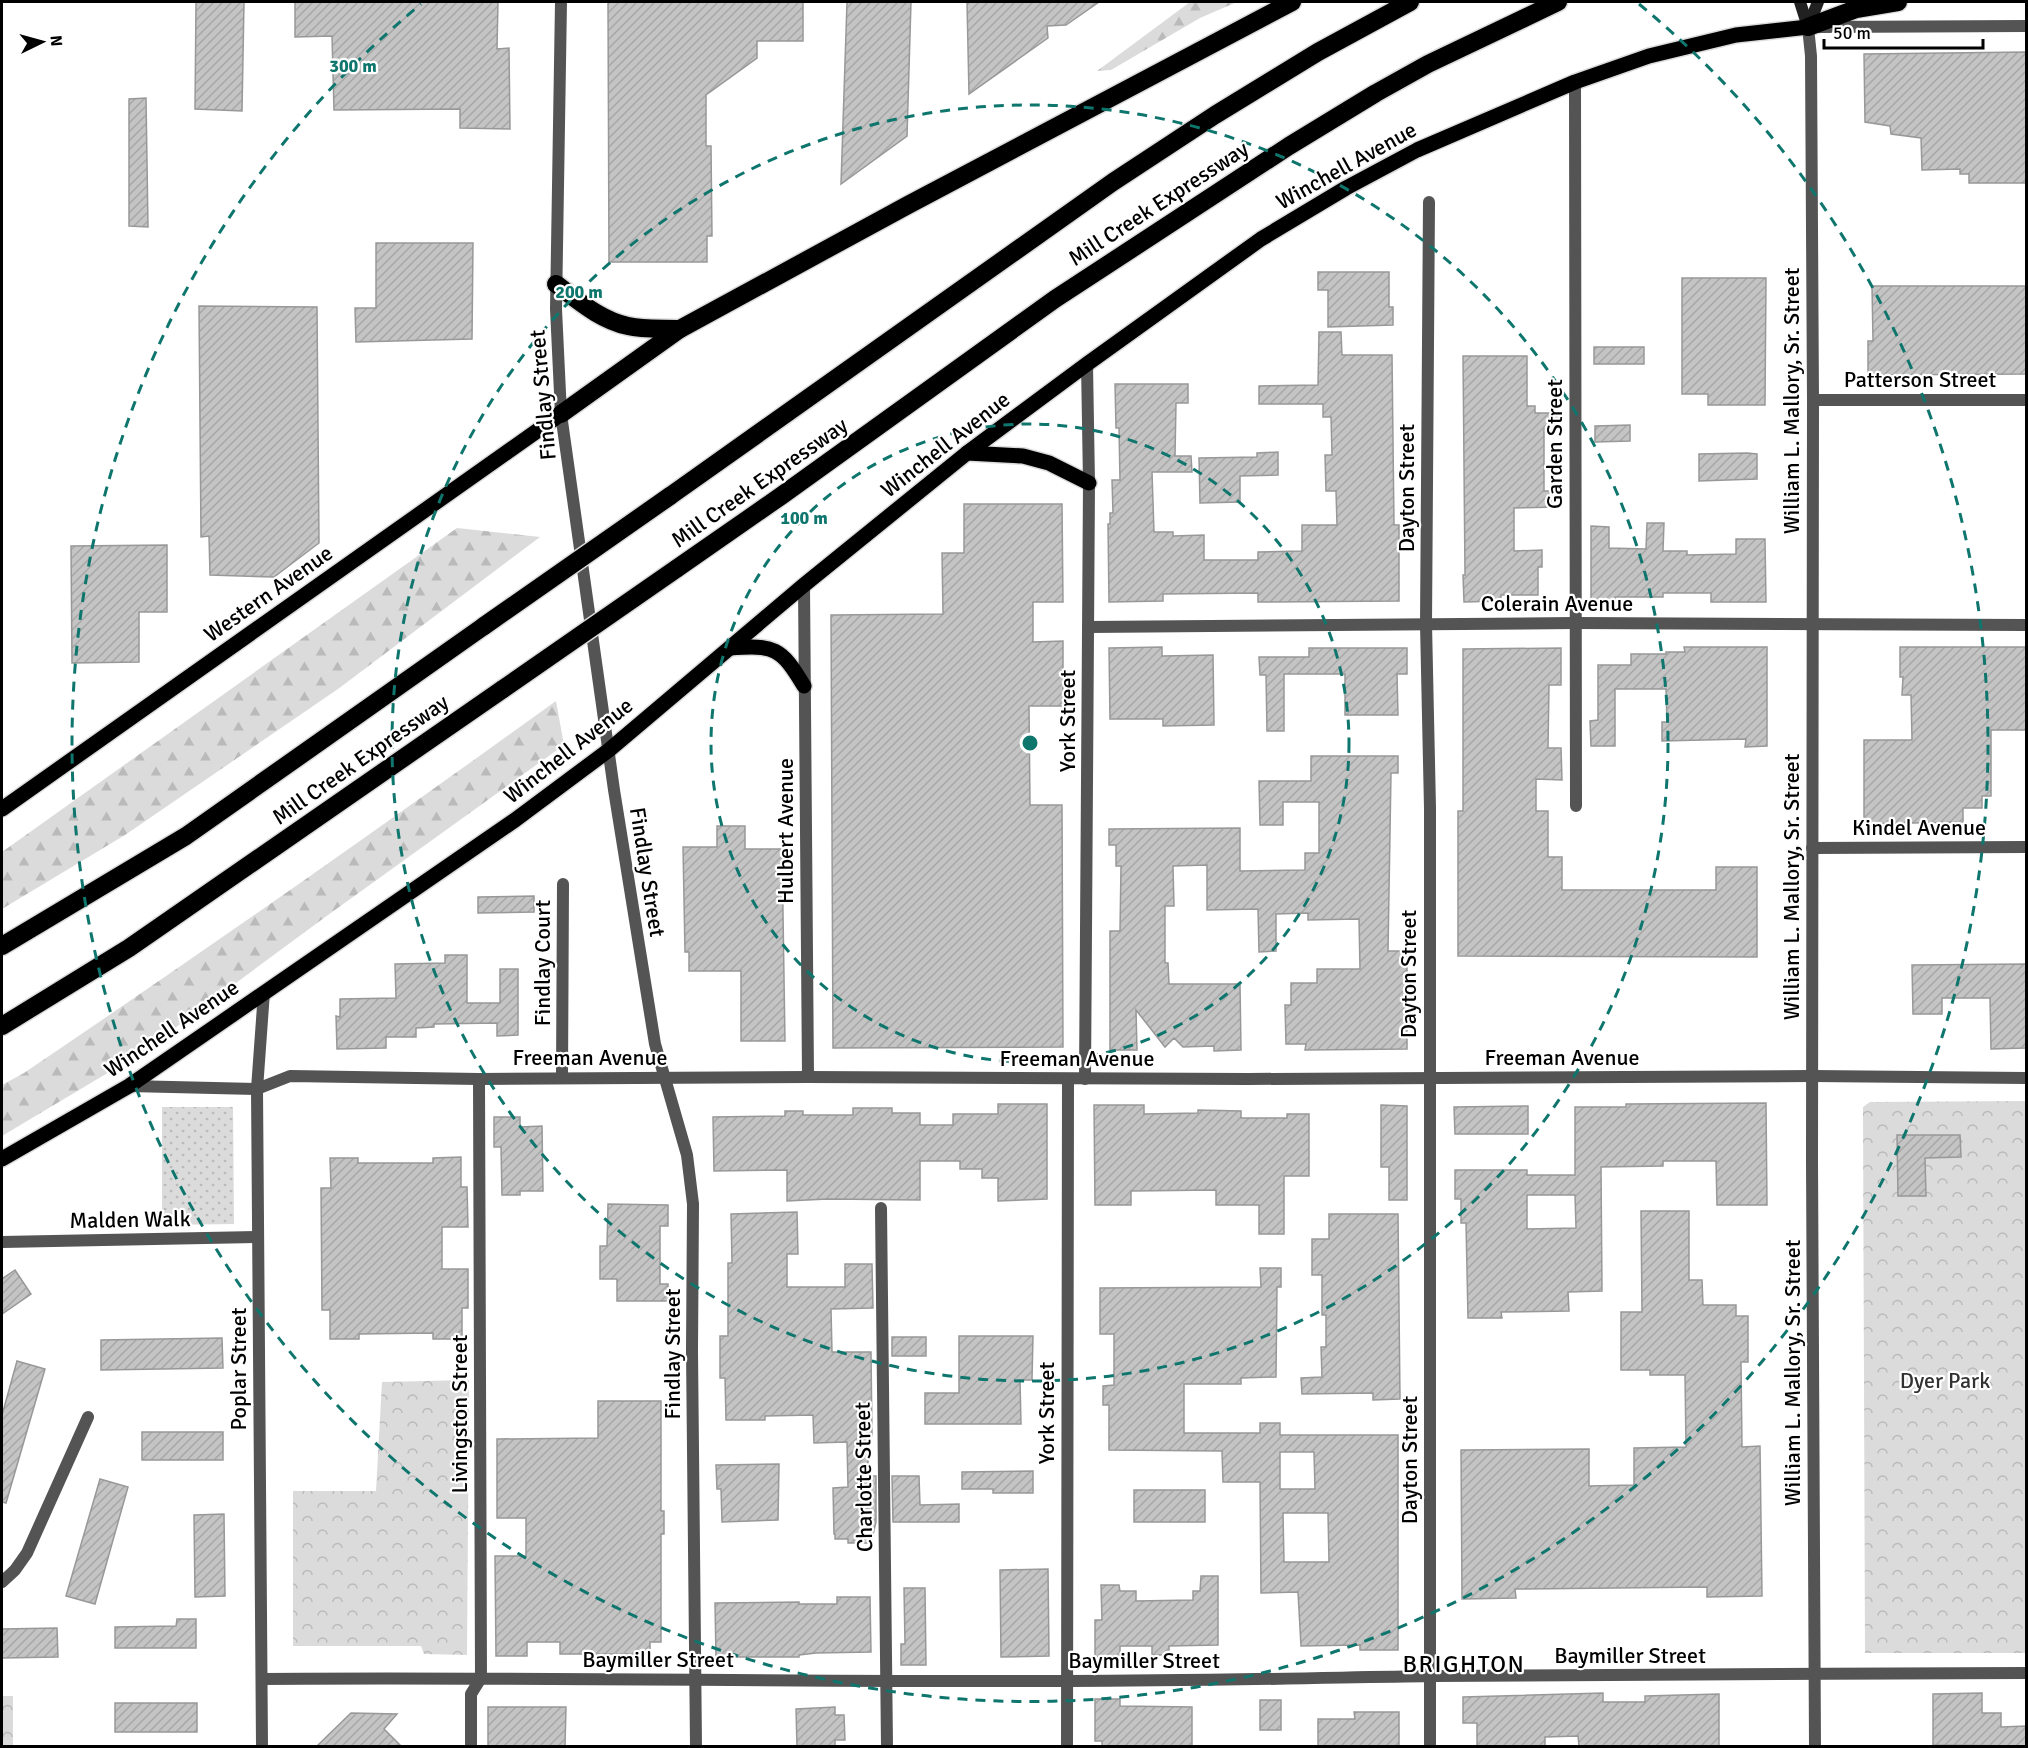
<svg xmlns="http://www.w3.org/2000/svg" width="2028" height="1748" font-family="Signika,sans-serif">
	<style>
		.forest { fill: url(#forest-firs) }
		.park { fill: url(#park-crowns) }
		.garden { fill: url(#garden-dots) }
		.building { fill: url(#building-hatch); stroke: #989898; stroke-width: 1.5; fill-rule: evenodd }
		.lines { fill: none; stroke-linecap: round; stroke-linejoin: round }
		.primary-casing { stroke: #dbdbdb; stroke-width: 18 }
		.motorway-casing { stroke: #dbdbdb; stroke-width: 21 }
		.minor { stroke: #545454; stroke-width: 12 }
		.tertiary { stroke: #545454; stroke-width: 12 }
		.secondary { stroke: #212121; stroke-width: 12 }
		.primary { stroke: #000; stroke-width: 15 }
		.motorway { stroke: #000; stroke-width: 18 }
		.motorway-bridge-casing { stroke: #dbdbdb; stroke-width: 21; stroke-linecap: butt }
		.motorway-bridge { stroke: #000; stroke-width: 18 }
		.ring { fill: none; stroke: #0f766e; stroke-width: 3; stroke-dasharray: 10 8 }
		.labels { text-anchor: middle; stroke-width: 4.5; stroke-linejoin: round; paint-order: stroke }
		.street-label { font-size: 22px; fill: #000; stroke: #fff }
		.park-label { font-size: 22px; fill: #323232; stroke: #fff }
		.neighbourhood-label { font-size: 24px; letter-spacing: 1.5px; fill: #000; stroke: #fff }
		.centre { fill: #0f766e; stroke: #fff; stroke-width: 3 }
		.ring-label { font-size: 18px; text-anchor: middle; font-weight: bold; fill: #0f766e; stroke: #fff; stroke-width: 4.5; stroke-linejoin: round; paint-order: stroke }
	</style>
	<defs>
		<pattern id="forest-firs" width="22" height="20" patternUnits="userSpaceOnUse" patternTransform="scale(1.5)"><rect width="22" height="20" fill="#dbdbdb"/><path d="M5 1l3.5 6h-7zM16 11l3.5 6h-7z" fill="#bababa"/></pattern>
		<pattern id="park-crowns" width="20" height="18" patternUnits="userSpaceOnUse" patternTransform="scale(1.5)"><rect width="20" height="18" fill="#dbdbdb"/><path d="M2 6a3 3 0 1 1 6 0M12 15a3 3 0 1 1 6 0" fill="none" stroke="#bababa"/></pattern>
		<pattern id="garden-dots" width="8" height="8" patternUnits="userSpaceOnUse" patternTransform="scale(1.5)"><rect width="8" height="8" fill="#dbdbdb"/><path d="M2 2h.1M6 6h.1" fill="none" stroke="#bababa" stroke-width="1.8" stroke-linecap="round"/></pattern>
		<pattern id="building-hatch" width="6" height="6" patternUnits="userSpaceOnUse" patternTransform="scale(1.5)"><rect width="6" height="6" fill="#c4c4c4"/><path d="M-1 1l2-2M0 6l6-6M5 7l2-2" fill="none" stroke="#a7a7a7"/></pattern>
	</defs>
	<rect width="100%" height="100%" fill="#fff"/>
	<g class="forest">
		<path d="M1190 2H1237L1200 18 1111 70 1097 71Z"/>
		<path d="M457 528 540 537 338 689 125 835 2 909V852Z"/>
		<path d="M556 701 564 745 328 915 141 1053 2 1136V1085L24 1073C203 952 380 828 556 701Z"/>
	</g>
	<g class="park">
		<path d="M2026 1101V1653H1865L1863 1107 1870 1102Z"/>
		<path d="M469 1380 467 1655 424 1654 421 1646H293V1491H376L382 1382Z"/>
		<rect x="2" y="1696" width="11" height="50"/>
	</g>
	<path class="garden" d="M162 1107H233L234 1224 162 1225Z"/>
	<g class="building">
		<path d="M196 2H244L242 111 195 109Z"/>
		<path d="M295 2H498L497 49 509 48 510 129 460 128V109L334 110 332 36 295 37Z"/>
		<path d="M608 2H803V41H757V58L706 95V146H711L712 236H707V262H609Z"/>
		<path d="M847 2H911L907 136 841 184Z"/>
		<path d="M967 2H1099L1066 25 1047 26 1048 38 969 94Z"/>
		<path d="M2026 52V183H1969V174H1960V169L1922 170 1921 138 1891 134 1890 126 1865 122 1864 54Z"/>
		<path d="M146 98 148 227 129 226V99Z"/>
		<path d="M376 243H473L472 339 356 342 355 308H376Z"/>
		<path d="M1318 272H1389V307H1393V325L1328 327V290H1318Z"/>
		<path d="M1682 278H1766L1765 405H1708V394H1682Z"/>
		<path d="M1872 286H2026V374L1868 375V341H1873Z"/>
		<path d="M199 306 317 307 319 543 274 577 210 575 209 536 201 537Z"/>
		<path d="M1319 332H1341L1342 355H1392L1394 525H1399V601L1258 602V593L1163 594V601L1109 602 1108 524H1110V513H1113L1112 480H1120L1119 428H1116L1115 384H1188V403H1176L1175 456H1191L1192 472H1152L1154 532H1173V536L1204 535V560H1258V552L1302 551V525H1337L1336 491H1326L1325 455H1332L1331 417H1323V404H1259V386L1318 385Z"/>
		<rect x="1594" y="347" width="50" height="17"/>
		<path d="M1463 356H1527V406H1535V413H1559V430L1544 429V491H1558V507L1514 508V551L1542 550V567H1538V595H1501V601L1464 602 1463 575H1465Z"/>
		<path d="M1630 425V441L1595 442V426Z"/>
		<path d="M1278 452V475L1240 476V502L1200 503 1199 458 1257 457V453Z"/>
		<path d="M1747 453 1757 454V479L1699 481V454Z"/>
		<path d="M964 504H1062L1063 602H1033V642L1063 641V706H1029L1030 805H1062L1063 1047 833 1048 831 615 943 614 942 553H964Z"/>
		<path d="M1647 523H1664L1663 551H1687V555L1736 554V539H1765L1766 602H1711V593H1663V597H1615V601H1591V526L1609 527V548L1646 549Z"/>
		<path d="M167 545V612H139V662L72 663 71 546Z"/>
		<path d="M1162 647V656L1213 655 1214 725 1163 726V719H1110L1109 648Z"/>
		<path d="M1684 647H1767V746L1745 747 1746 739 1662 741V722H1667L1666 689H1615V746H1591L1590 721 1598 720V665H1631V654H1666V652H1685Z"/>
		<path d="M1900 647H2026V730H1991V796H1982V808H1963V822L1864 824V740H1912L1911 695H1902L1903 677H1900Z"/>
		<path d="M1309 648H1407V674H1397L1398 715H1345V674H1284V731H1267L1266 675H1260L1259 657H1309Z"/>
		<path d="M1561 648V685H1549L1548 748H1561L1562 780 1536 779V811H1548V857H1562V890H1716V867H1757V957L1458 956V811H1463V649Z"/>
		<path d="M1311 756H1398V773H1391L1388 951H1407V1049L1305 1050 1306 1044H1286L1285 1005H1291V983H1317V969H1360L1359 919 1308 920V913L1276 914V951L1259 952 1258 909 1207 910V865L1173 866 1174 906H1165V963H1168L1169 984H1240L1241 1050 1214 1051V1046L1183 1047 1174 1038 1165 1047 1136 1010 1137 1050H1110V931H1120L1121 866H1116V845H1109V829L1240 828V871L1305 870V853H1319V802H1283V825H1260L1259 781H1311Z"/>
		<path d="M717 826H745V849H782L785 1041H741V971H689V952H685L683 847H717Z"/>
		<path d="M534 896V912L478 913V897Z"/>
		<path d="M445 955H467V1003H500V969H518V1035L497 1036V1023L434 1024V1027L416 1028V1037H386V1048L337 1049 336 1016 340 1017V999L396 998 395 964 445 963Z"/>
		<path d="M2026 964V1048L1991 1049 1990 998H1942V1014H1913L1912 965Z"/>
		<path d="M1766 1103 1767 1205H1717L1716 1161H1663V1166L1601 1167 1602 1291 1568 1292 1569 1311 1501 1312 1502 1318H1468L1466 1223H1461V1199H1455V1170H1527V1175H1575V1107H1626V1104ZM1527 1195H1575L1576 1228 1527 1229Z"/>
		<path d="M998 1104H1047V1199L998 1201V1178H982V1169H960V1161H920V1200L828 1199 787 1201V1170L714 1171 713 1117 785 1116V1111H803V1115H853V1108H892V1113H920V1125H953V1114H998Z"/>
		<path d="M1094 1105H1144V1114L1198 1113V1110L1241 1111V1118H1287V1114H1309V1176H1284V1234H1259V1205H1216V1190L1131 1191V1205H1095Z"/>
		<path d="M1381 1105 1407 1106V1200H1389V1167H1381Z"/>
		<path d="M1528 1106V1134H1455L1454 1107Z"/>
		<path d="M494 1117H520V1127L542 1126 543 1191H520V1195H502L501 1147H494Z"/>
		<path d="M1897 1135H1960L1961 1157 1925 1158 1926 1196H1898Z"/>
		<path d="M461 1157V1187H467L468 1227H442V1269H468V1308H462V1339H433V1333L359 1334V1339H330V1310H322L321 1188H331L330 1158H358V1163H433V1158Z"/>
		<path d="M608 1204 668 1205V1226H660V1284H668V1301H617V1279H600V1246H607Z"/>
		<path d="M1641 1211H1689V1280H1702L1703 1305H1736V1316H1748V1362H1741L1742 1447 1760 1446 1762 1596 1707 1597V1587L1515 1589 1516 1598 1462 1599 1461 1450 1589 1449V1486L1634 1485V1448L1686 1447 1685 1375H1650V1370H1621V1312H1642Z"/>
		<path d="M797 1212 798 1254H787V1287H845V1264H872L873 1308 831 1309 832 1352H871L872 1436 868 1437V1476H876V1522L871 1543H848V1539H835V1534H834L833 1488 848 1487 847 1442 814 1443 813 1415 765 1416V1420H726L725 1378H720V1336H728V1263H732L731 1214Z"/>
		<path d="M1329 1214H1398L1400 1399 1373 1400V1393L1302 1394 1301 1378 1322 1377 1321 1347H1326V1315H1322V1275H1312V1239H1329Z"/>
		<path d="M1260 1268H1281V1287H1277L1276 1377 1241 1378V1384H1184V1433H1260V1423H1280V1435H1398V1650H1360V1645L1301 1646 1298 1592 1261 1593 1260 1482H1223L1222 1451 1109 1450V1405H1103V1386L1114 1385V1334H1100V1288L1261 1287ZM1280 1452H1314L1315 1489H1280ZM1283 1513H1328L1329 1562H1284Z"/>
		<path d="M15 1270 31 1294 2 1314V1279Z"/>
		<path d="M959 1336H1033L1032 1380H1020L1021 1424H925V1393H959Z"/>
		<rect x="892" y="1337" width="34" height="19"/>
		<path d="M222 1338 223 1368 101 1370V1340Z"/>
		<path d="M17 1361 45 1369 6 1503 2 1502V1415Z"/>
		<path d="M598 1401H661V1511H664V1534H661V1642H650V1654H560V1642H527V1656H496L495 1556H526V1518H497V1439L598 1438Z"/>
		<rect x="142" y="1432" width="81" height="28"/>
		<path d="M779 1464 778 1520 722 1522 721 1489H717L716 1465Z"/>
		<path d="M1033 1471V1493H993V1489H962V1472Z"/>
		<path d="M892 1476H919L920 1505 959 1504V1522H893Z"/>
		<path d="M100 1479 128 1487 95 1604 66 1596Z"/>
		<rect x="1134" y="1490" width="71" height="32"/>
		<path d="M224 1514 225 1596 195 1597 194 1515Z"/>
		<path d="M1048 1569 1049 1656 1001 1657 1000 1570Z"/>
		<path d="M1201 1576H1218V1645L1169 1646V1655H1152V1646H1120V1662H1095V1620H1102L1101 1585H1119L1120 1591H1136V1601L1193 1600V1591H1200Z"/>
		<path d="M904 1588H925L926 1665H901V1644H905Z"/>
		<path d="M837 1597H870L871 1652 816 1653 799 1655V1657H716L715 1603 799 1602V1604H837Z"/>
		<path d="M177 1619H196V1648H115V1627L176 1626Z"/>
		<path d="M57 1628 58 1657 2 1658V1629Z"/>
		<path d="M1603 1693V1702H1645V1696L1719 1694V1746H1579L1578 1736 1545 1737V1746H1477V1723H1463V1697Z"/>
		<path d="M1982 1693V1713H2001V1727L2026 1726V1746L1933 1745V1694Z"/>
		<path d="M1095 1699H1120V1706L1192 1707V1746H1102V1741H1095Z"/>
		<rect x="1260" y="1700" width="21" height="30"/>
		<rect x="115" y="1703" width="82" height="29"/>
		<path d="M488 1707H566L565 1746H488Z"/>
		<path d="M835 1707V1715H844L845 1740H835V1746H797L796 1709Z"/>
		<path d="M1354 1712H1399V1746H1318V1719H1355Z"/>
		<path d="M351 1713 397 1714 384 1729 401 1746H317Z"/>
	</g>
	<g class="lines">
		<defs>
			<g id="primary">
				<path d="M967 453 1023 456 1049 463 1089 483"/>
				<path d="M730 648C774 645 781 647 804 686"/>
				<path d="M2 809 561 414"/>
				<path d="M2 1159 129 1086 515 820 609 750 804 585 967 453 1087 364 1261 239 1346 188 1417 150 1575 82 1649 56 1736 35 1808 27"/>
			</g>
			<g id="motorway">
				<path d="M1808 27 1856 9 1898 2"/>
				<path d="M556 284C579 301 600 320 628 326 644 330 663 328 680 329"/>
				<path d="M561 414 680 329 908 205 1292 2"/>
				<path d="M670 496 1113 182 1215 115 1318 52 1410 2"/>
				<path d="M676 569 781 496 1055 299 1289 146 1376 93 1428 64 1558 2"/>
				<path d="M2 946 186 836 484 626"/>
				<path d="M2 1026 129 948 503 689"/>
			</g>
		</defs>
		<use href="#primary" class="primary-casing"/>
		<use href="#motorway" class="motorway-casing"/>
		<g class="minor">
			<path d="M1818 27 2026 26"/>
			<path d="M1575 82 1576 806"/>
			<path d="M1429 202 1426 624 1430 808V1746"/>
			<path d="M1813 400H2026"/>
			<path d="M804 585 808 1077"/>
			<path d="M1088 627 1575 623 2026 625"/>
			<path d="M1812 848 2026 847"/>
			<path d="M562 1078 563 884"/>
			<path d="M1085 1079 1089 483 1087 364"/>
			<path d="M129 1086 257 1089 290 1076 479 1079 808 1077 1248 1079 1812 1076 2026 1078"/>
			<path d="M881 1208 887 1746"/>
			<path d="M2 1242 258 1237"/>
			<path d="M2 1582 15 1570 27 1553 88 1417"/>
			<path d="M262 1679C531 1677 800 1682 1069 1681 1190 1681 1311 1678 1432 1676 1630 1674 1828 1674 2026 1673"/>
			<path d="M262 1746 257 1089 264 992"/>
			<path d="M471 1746V1694L481 1678 479 1079"/>
			<path d="M1067 1746 1068 1079"/>
		</g>
		<g class="tertiary">
			<path d="M561 2 556 309 561 414 614 790 655 1044 687 1155 693 1204 692 1351 696 1746"/>
			<path d="M1808 27 1811 56 1813 400 1812 1162 1815 1746"/>
		</g>
		<g class="secondary">
			<path d="M1800 2 1808 27"/>
			<path d="M1808 27 1818 2"/>
		</g>
		<use href="#primary" class="primary"/>
		<use href="#motorway" class="motorway"/>
		<defs>
			<g id="motorway-bridge">
				<path d="M484 626 670 496"/>
				<path d="M503 689 676 569"/>
			</g>
		</defs>
		<use href="#motorway-bridge" class="motorway-bridge-casing"/>
		<use href="#motorway-bridge" class="motorway-bridge"/>
	</g>
	<g class="ring">
		<circle cx="1030" cy="743" r="319"/>
		<circle cx="1030" cy="743" r="638"/>
		<path d="M1639 4A958 958 0 1 1 421 4"/>
	</g>
	<g class="labels">
		<g class="street-label">
			<text transform="translate(1346 165) rotate(-29)" y="8">Winchell Avenue</text>
			<text transform="translate(1158 203) rotate(-33)" y="8">Mill Creek Expressway</text>
			<text x="1920" y="387">Patterson Street</text>
			<text transform="translate(542 395) rotate(-95)" y="8">Findlay Street</text>
			<text transform="translate(1791 401) rotate(-90)" y="8">William L. Mallory, Sr. Street</text>
			<text transform="translate(945 444) rotate(-38)" y="8">Winchell Avenue</text>
			<text transform="translate(1554 444) rotate(-90)" y="8">Garden Street</text>
			<text transform="translate(759 482) rotate(-35)" y="8">Mill Creek Expressway</text>
			<text transform="translate(1406 488) rotate(-90)" y="8">Dayton Street</text>
			<text transform="translate(268 593) rotate(-35)" y="8">Western Avenue</text>
			<text x="1557" y="611">Colerain Avenue</text>
			<text transform="translate(1067 721) rotate(-90)" y="8">York Street</text>
			<text transform="translate(568 750) rotate(-38)" y="8">Winchell Avenue</text>
			<text transform="translate(360 759) rotate(-35)" y="8">Mill Creek Expressway</text>
			<text x="1919" y="835">Kindel Avenue</text>
			<text transform="translate(785 831) rotate(-90)" y="8">Hulbert Avenue</text>
			<text transform="translate(648 872) rotate(81)" y="8">Findlay Street</text>
			<text transform="translate(1791 887) rotate(-90)" y="8">William L. Mallory, Sr. Street</text>
			<text transform="translate(542 963) rotate(-90)" y="8">Findlay Court</text>
			<text transform="translate(1408 974) rotate(-90)" y="8">Dayton Street</text>
			<text transform="translate(171 1028) rotate(-34)" y="8">Winchell Avenue</text>
			<text x="590" y="1065">Freeman Avenue</text>
			<text x="1562" y="1065">Freeman Avenue</text>
			<text x="1077" y="1066">Freeman Avenue</text>
			<text transform="translate(130 1219) rotate(-1)" y="8">Malden Walk</text>
			<text transform="translate(672 1354) rotate(-90)" y="8">Findlay Street</text>
			<text transform="translate(238 1369) rotate(-90)" y="8">Poplar Street</text>
			<text transform="translate(1792 1373) rotate(-90)" y="8">William L. Mallory, Sr. Street</text>
			<text transform="translate(1046 1413) rotate(-90)" y="8">York Street</text>
			<text transform="translate(459 1414) rotate(-90)" y="8">Livingston Street</text>
			<text transform="translate(1409 1460) rotate(-90)" y="8">Dayton Street</text>
			<text transform="translate(863 1477) rotate(-91)" y="8">Charlotte Street</text>
			<text x="1630" y="1663">Baymiller Street</text>
			<text x="658" y="1667">Baymiller Street</text>
			<text x="1144" y="1668">Baymiller Street</text>
		</g>
		<g class="park-label">
			<text x="1945" y="1388">Dyer Park</text>
		</g>
		<g class="neighbourhood-label">
			<text x="1464" y="1672">BRIGHTON</text>
		</g>
	</g>
	<circle cx="1030" cy="743" r="9" class="centre"/>
	<g class="ring-label">
		<text x="353" y="72">300 m</text>
		<text x="579" y="298">200 m</text>
		<text x="804" y="524">100 m</text>
	</g>
	<rect width="2028" height="1748" fill="none" stroke="#000000" stroke-width="6"/>
	<g transform="translate(42 42) rotate(85)" stroke="#ffffff" stroke-width="4.5" paint-order="stroke">
	<path d="M0-4.5L10 22L0 15L-10 22Z" fill="#000000"/>
	<text y="-9" font-size="16" font-weight="bold" text-anchor="middle" fill="#000000">N</text>
	</g>
	<path d="M1824 39v9h159v-9" fill="none" stroke="#000000" stroke-width="3"/>
	<text x="1833" y="39" font-size="18" fill="#000000" stroke="#ffffff" stroke-width="4.5" paint-order="stroke">50 m</text>
</svg>
